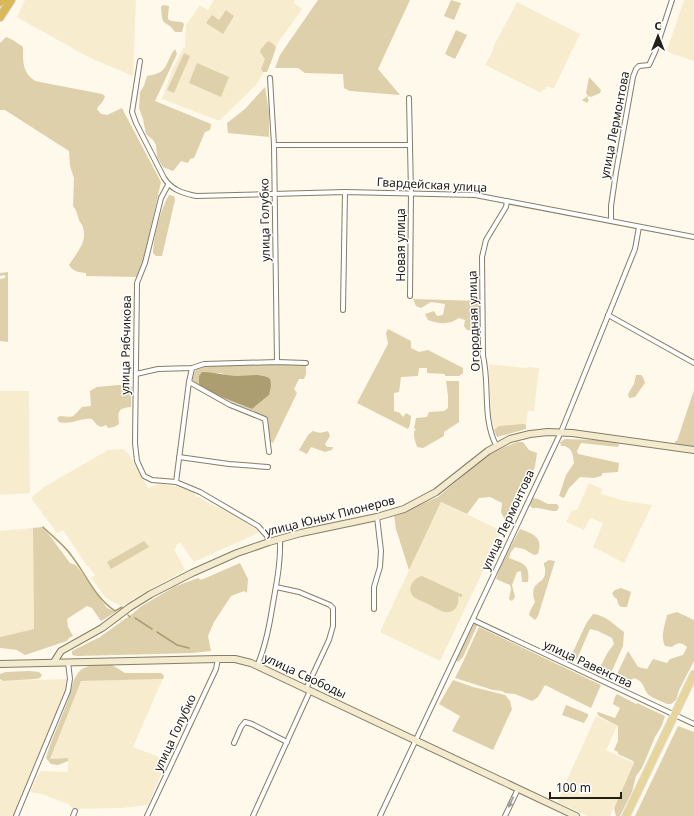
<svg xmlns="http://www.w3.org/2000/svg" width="694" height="816" font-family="'Noto Sans',sans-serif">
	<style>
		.built { fill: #f7edce }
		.green { fill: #ddd0aa; fill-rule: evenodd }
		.water { fill: #ad9e72 }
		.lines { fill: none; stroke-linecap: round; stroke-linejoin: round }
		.stream { stroke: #ad9e72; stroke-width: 1.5 }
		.street-casing { stroke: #847d68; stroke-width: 6 }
		.secondary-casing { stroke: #847d68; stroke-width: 8 }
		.primary-casing { stroke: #dcdbda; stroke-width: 9 }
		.highway-casing { stroke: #dcdbda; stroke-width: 10 }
		.street { stroke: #fff; stroke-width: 4 }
		.secondary { stroke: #f4eacd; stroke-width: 6 }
		.primary { stroke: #e8d59a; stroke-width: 7 }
		.highway { stroke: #d9b957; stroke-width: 8 }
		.oneway { fill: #9c9b97 }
		.labels { text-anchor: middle; stroke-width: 3; stroke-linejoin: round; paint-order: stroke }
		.street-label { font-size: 12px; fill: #222017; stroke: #fff }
	</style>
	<rect width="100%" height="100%" fill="#fef9eb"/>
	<g class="built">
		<path d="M25 0H136L133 76 88 57 17 17Z"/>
		<path d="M214 0H295L294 3 302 9 278 43 262 76 256 85 220 120H217L162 99 172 70 183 48H185L186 25 200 5 208 10Z"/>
		<path d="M684 0H694V61L670 53 667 50Z"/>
		<path d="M517 2 580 34 554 88H552L547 86 546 89 542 90 541 93 485 65 493 50V47Z"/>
		<path d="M490 364 496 365 527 368 528 367 539 368 534 411H528L526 425 499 426 494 430 491 418 489 367Z"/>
		<path d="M0 391H29L30 493 0 495Z"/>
		<path d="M123 449 130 456 148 488 158 484H163L186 488 195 493 196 497H199L210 504 234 515 259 531 258 533 194 562 180 542 176 545 177 547 174 549 185 570 121 606 106 598 91 578 95 575 88 566H87L63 530 57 533 31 498 44 487 108 450Z"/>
		<path d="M589 483 602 489 601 494 625 501 652 505 624 563 593 547 603 523 590 518 584 530 566 522 571 512 573 510H577Z"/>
		<path d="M441 502 502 531 440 661 380 632Z"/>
		<path d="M33 528 34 629 0 637V531Z"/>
		<path d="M164 676 133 747 167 760 148 805 122 808 73 809 68 804 42 794 30 792 40 771 68 772V758L50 759 80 681 163 679Z"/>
		<path d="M67 679V688L30 775 15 816H0V681Z"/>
		<path d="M596 716 617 726 606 750 634 763 610 816H588L557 802Z"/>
	</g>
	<g class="green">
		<path d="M318 0H410L378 69 400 95 350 91 344 88 343 74 305 73 298 68H275L280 55Z"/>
		<path d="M451 0 461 3 454 20 444 16Z"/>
		<path d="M163 5 169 6C168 22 164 20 182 22L184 24 182 32H175C166 18 162 30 161 7Z"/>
		<path d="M226 10 234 16 223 34 206 23 212 15 219 20Z"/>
		<path d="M456 30 467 35 455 59 445 54Z"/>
		<path d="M6 37 13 40 23 47C23 62 22 72 35 81L102 94 105 96C104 102 99 104 97 109L101 114 107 115 122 108 125 114 161 182 143 262 138 277 86 276V273C79 272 73 272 69 265 77 252 89 241 82 225 81 223 80 222 79 220 77 214 77 211 73 206L74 178 70 166 69 151 5 110H0V43Z"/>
		<path d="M268 41 272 43 276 47 273 57 267 72H263L261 69 265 59 260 52 261 49Z"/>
		<path d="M175 49 177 54 155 101 211 124 210 130 205 132 194 158 190 159 188 163 181 161 173 171 163 167 157 157 156 145 153 140 146 134 143 119 139 108 140 92 144 86 147 76C170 73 164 63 175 49Z"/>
		<path d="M184 53 190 56 174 93 167 90Z"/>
		<path d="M197 63 229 77 221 97 189 83Z"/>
		<path d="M589 77 601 90 600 93 591 97 589 96 587 98 589 100 587 103 582 100 588 96 586 93Z"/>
		<path d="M265 87 269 112V137L228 133 227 123 245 109Z"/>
		<path d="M169 195 174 196 175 200 162 256H156L153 253C153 238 161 208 169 195Z"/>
		<path d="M8 272V342L0 341V279L5 278V275L0 276V273Z"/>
		<path d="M413 299 480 301 481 339 476 338 473 331 467 330 464 326 465 320 459 318C449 325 439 324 428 320L425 314 434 311 437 316 443 315 445 304 431 302 421 308 416 306Z"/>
		<path d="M388 329 411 341V348L419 352 428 350 463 368V373L459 376H445V374L427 373V368H419L418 376 401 377 399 392 394 393V411L400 413 403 417 406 413 411 416 410 425 408 429 357 403 388 344 386 333Z"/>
		<path d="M279 364 304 365 306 366V374L304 379H299L294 389 297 393 273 443 269 441 268 418 203 389 193 381C193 371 195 369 204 366ZM221 373 228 376 243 377 269 395 252 409 242 405 199 384V376Z"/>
		<path d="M636 375H641L643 377 645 383 635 397 629 398 628 394 634 384Z"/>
		<path d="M446 381H459V422L444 432V436L423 448 417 447 414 437V431L416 430 414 428 416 418 427 417 429 412 444 411 448 408V396Z"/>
		<path d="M118 385H127L132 387C130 394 132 399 131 407 117 408 118 412 119 424L114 427 108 428 106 425 101 427 97 425 92 419C81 417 73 425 59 422L57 418 60 416C76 418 72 417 82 407L91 406 90 391 97 387Z"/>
		<path d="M694 390V448L675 444V441H677Z"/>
		<path d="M524 424 526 425V429L497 437 494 430 499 426Z"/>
		<path d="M313 431 320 433 328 431 330 436 325 444 327 447H333L332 450 325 452 311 447 307 454 299 450 308 435Z"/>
		<path d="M565 439 597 440 619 444 618 447 581 443 577 451 578 454 619 463 618 472 603 473 601 476 594 478 580 477 569 488 564 498 559 496 566 475 574 463C573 454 572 446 561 446L560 442Z"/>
		<path d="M517 442H523L529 450 537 453 535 467 528 482 521 487 519 497 506 522 501 512 502 503 490 497 479 498 467 514 441 502 409 570 396 529 394 516 438 497 490 453Z"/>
		<path d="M532 498 538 499 548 504H557L559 507 557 511H553L538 508H532L530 505Z"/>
		<path d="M42 527 47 532 70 563 76 565 107 608 116 612 101 621 92 608 87 606 67 619 68 627 73 636 69 638 67 641 25 655 17 650 0 648V637L34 629 33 528Z"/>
		<path d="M520 529C534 534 543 537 538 554L534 555 524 549 515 547 511 552 509 558C524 564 530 564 528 582H522L521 571 517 572 512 585 515 597 512 601 509 599 511 589 510 585 496 579 502 563Z"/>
		<path d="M144 541 149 547 111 569 107 562Z"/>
		<path d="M549 560 555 561 538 616 535 620 529 615 530 611 535 602C528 580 544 586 545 573 546 570 544 566 544 563Z"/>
		<path d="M240 563 248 579 247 593 244 591 231 596 214 622 208 636 211 651 192 653 77 656 72 655V651L100 637 136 611 140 607 174 587 198 578 201 580Z"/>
		<path d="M422 576 463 595 461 597 458 596C460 604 455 614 445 612 439 611 433 606 428 604 424 602 418 600 414 597 406 589 413 578 422 576Z"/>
		<path d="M621 588 631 592 627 607H621L618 604 617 599 614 597 612 593 615 590Z"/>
		<path d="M677 612 694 620V661L679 690 676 700 671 704H667C662 701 654 699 649 695 643 690 645 681 634 678L625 684 618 680V672L628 651 638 667 647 669 653 659 667 663 670 659 683 655 687 647C681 642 678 642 672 647L665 646C660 636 665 626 667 615Z"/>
		<path d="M593 614C606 615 614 625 624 632L623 646 610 675 600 667 608 652 614 644 612 638 598 631 590 629 577 659 571 656 586 624Z"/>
		<path d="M474 624H477V626L463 657 458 662 456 660 457 657Z"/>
		<path d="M479 627 601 685 591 708 545 685 538 697 532 701 515 694 505 693 502 691 493 690 455 678 462 664Z"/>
		<path d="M112 665 125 673H161L164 676 163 679 81 681 50 759 68 758V761L58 765 51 764 46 758C52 737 62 718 69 697 72 688 73 676 82 669 89 664 102 665 112 665Z"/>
		<path d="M29 671 39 672 42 675 40 678 36 679 3 681 0 679V674L6 672Z"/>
		<path d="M453 680 473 687 505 695 510 701 512 709 493 750 452 731 460 716 439 704Z"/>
		<path d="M617 694 636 704 637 703 665 716 662 725 655 737 642 768 636 776 632 792 620 816H616L614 808 634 763 633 761 618 754V752L614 750 618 741V726L599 716 597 713 598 712 615 718 620 708 613 704 615 697Z"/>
		<path d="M566 705 588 714V716L584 723 562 715Z"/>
		<path d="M678 726 694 732V816H635Z"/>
	</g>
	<path class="water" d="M202 372C211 372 218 374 227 375 237 377 248 375 258 375 262 376 267 376 270 379 272 383 270 391 269 395L252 409 222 397 201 387 199 384V376Z"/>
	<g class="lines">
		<g class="stream">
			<path d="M43 527C52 536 64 545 71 555 86 574 95 598 115 611L122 607"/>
			<path d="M128 615 130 617"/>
			<path d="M135 618 152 629"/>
			<path d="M157 632 177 645 189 648"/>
		</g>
		<defs>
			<g id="street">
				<path d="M140 61 132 112 136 123 164 178C172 190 182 193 196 196L345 192 475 195 694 237"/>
				<path d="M270 78 274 145 277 362"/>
				<path d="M409 98 411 193 410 296"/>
				<path d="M274 145H409"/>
				<path d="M168 185 161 198 145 263 137 283 135 443 137 461 144 476 152 480 176 482 200 492 258 526 267 536 269 542"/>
				<path d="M611 221V206L616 172 633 77 636 69 639 66 649 65 655 52 672 0"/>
				<path d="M343 310 345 192"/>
				<path d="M608 315 694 363"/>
				<path d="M136 374 158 369 192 368 204 364 277 362 306 363"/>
				<path d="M189 382 230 405 265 419 269 452"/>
				<path d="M496 445C482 418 490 385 483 356L482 257 486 240 506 207 507 201"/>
				<path d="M179 457 229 464 268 467"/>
				<path d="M176 482 189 382 192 368"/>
				<path d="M276 587 299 592 330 605 333 608V626L329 640 306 689"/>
				<path d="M374 609V587L380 567 381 551 377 517"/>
				<path d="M473 620 694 724"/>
				<path d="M257 666C265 648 269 628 272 609 276 585 281 564 280 539"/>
				<path d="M234 743 241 727 245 722 252 724 287 742"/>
				<path d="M16 816 68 691 70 679 68 662"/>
				<path d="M73 816 75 811"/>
				<path d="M147 816 216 669 218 659"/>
				<path d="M253 816 310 691"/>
				<path d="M380 816 561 432 635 249 639 227"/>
				<path d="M505 816 518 789"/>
			</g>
			<g id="secondary">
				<path d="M54 662 61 651 102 628 130 607 151 594 192 573 237 553 269 542 301 533 377 517 404 509 436 492 488 451 510 439 530 434 548 432 572 433 694 450"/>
				<path d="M0 664 218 659H235L251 663 576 816"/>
			</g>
			<path id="primary" d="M626 816 694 674"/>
			<g id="highway">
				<path d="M0 2 2 0"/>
				<path d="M0 17 11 0"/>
			</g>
		</defs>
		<use href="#street" class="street-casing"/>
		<use href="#secondary" class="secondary-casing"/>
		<use href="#primary" class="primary-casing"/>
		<use href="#highway" class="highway-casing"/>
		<use href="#street" class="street"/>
		<use href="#secondary" class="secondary"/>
		<use href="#primary" class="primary"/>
		<use href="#highway" class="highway"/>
	</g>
	<defs><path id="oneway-solid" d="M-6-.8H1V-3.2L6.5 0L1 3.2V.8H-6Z"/></defs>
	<use class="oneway" href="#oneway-solid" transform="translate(511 802) rotate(115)"/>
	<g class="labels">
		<g class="street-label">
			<text transform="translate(615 125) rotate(-79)" y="4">улица Лермонтова</text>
			<text transform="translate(432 185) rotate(3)" y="4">Гвардейская улица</text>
			<text transform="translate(265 220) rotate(-91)" y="4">улица Голубко</text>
			<text transform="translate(401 245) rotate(-90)" y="4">Новая улица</text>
			<text transform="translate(474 321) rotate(-92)" y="4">Огородная улица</text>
			<text transform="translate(126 345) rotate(-89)" y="4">улица Рябчикова</text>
			<text transform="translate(330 516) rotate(-14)" y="4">улица Юных Пионеров</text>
			<text transform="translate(508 520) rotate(-65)" y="4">улица Лермонтова</text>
			<text transform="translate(588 664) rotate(25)" y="4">улица Равенства</text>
			<text transform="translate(305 676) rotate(25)" y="4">улица Свободы</text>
			<text transform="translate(175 733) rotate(-65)" y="4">улица Голубко</text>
		</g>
	</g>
	<g transform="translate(658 36)" stroke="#ffffff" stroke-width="3" paint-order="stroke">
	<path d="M0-3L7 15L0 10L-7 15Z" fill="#222017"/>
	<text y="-6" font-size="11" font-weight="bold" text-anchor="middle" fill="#222017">С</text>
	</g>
	<path d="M550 792v6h71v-6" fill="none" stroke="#222017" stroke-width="2"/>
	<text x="556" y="792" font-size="12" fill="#222017" stroke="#ffffff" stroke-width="3" paint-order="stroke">100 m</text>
</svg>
